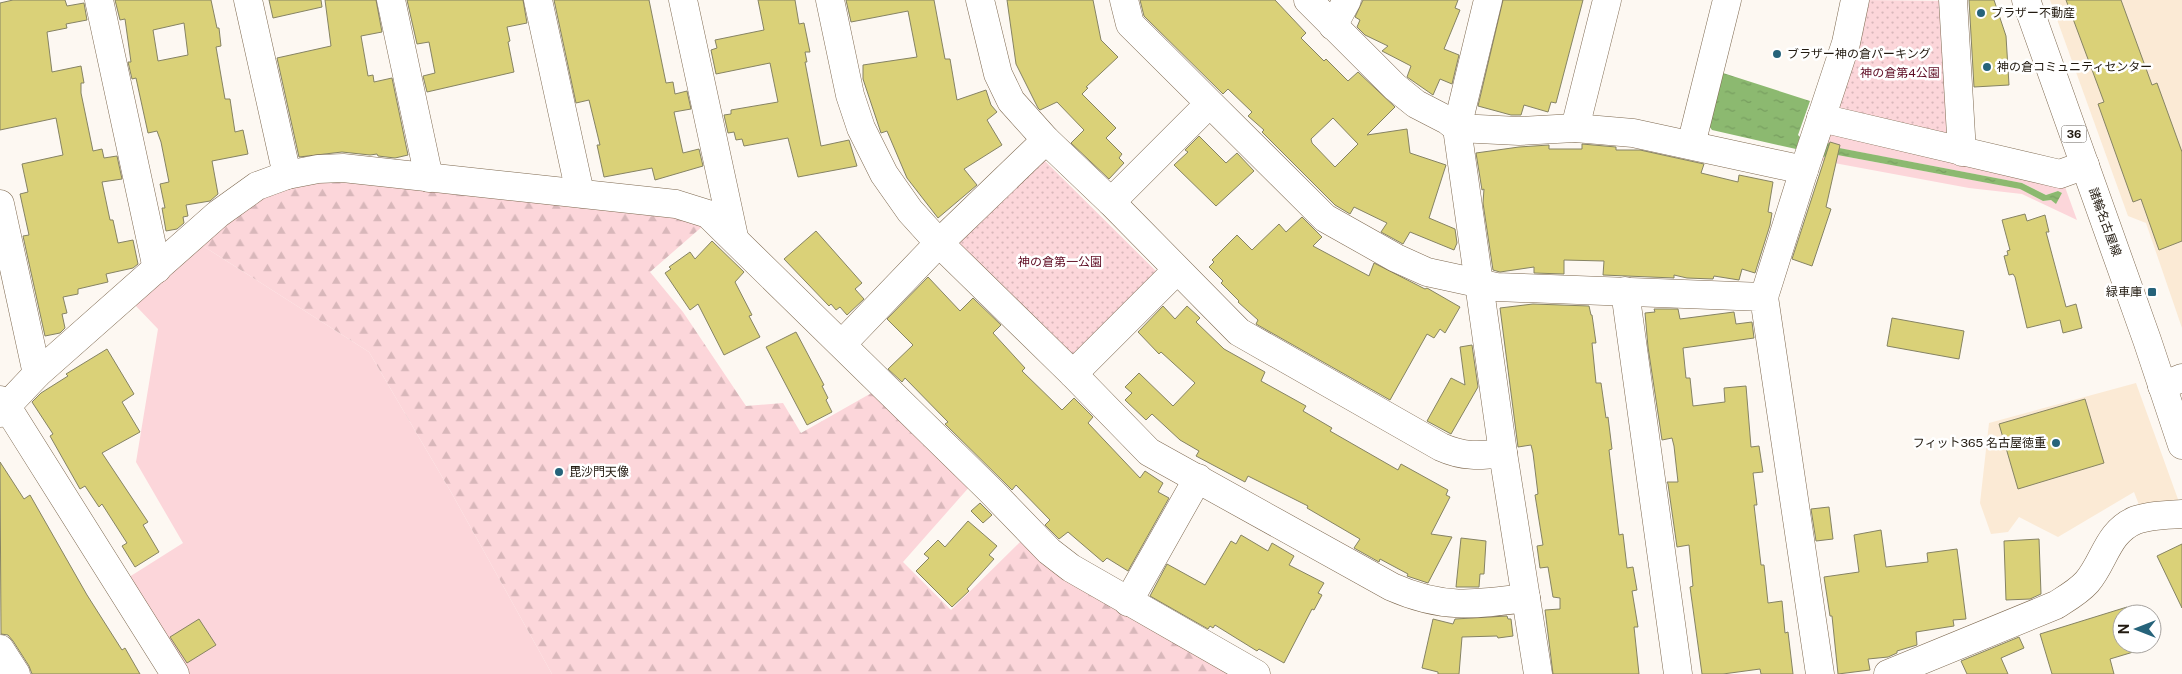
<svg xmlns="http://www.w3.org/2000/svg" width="2182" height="674" font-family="'Public Sans','Noto Sans JP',sans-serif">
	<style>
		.built { fill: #fbead5 }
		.grass { fill: #fcd6da }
		.forest { fill: url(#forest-firs) }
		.park { fill: url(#park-dots) }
		.water { fill: url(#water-ripples) }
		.building { fill: #dad178; stroke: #868363; fill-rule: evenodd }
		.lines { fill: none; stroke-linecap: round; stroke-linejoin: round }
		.minor-casing { stroke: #7e6950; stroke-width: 29 }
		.major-casing { stroke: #7e6950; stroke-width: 29 }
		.minor { stroke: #fff; stroke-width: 28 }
		.major { stroke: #fff; stroke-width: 28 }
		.poi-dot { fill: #26637a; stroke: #fff; stroke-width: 2 }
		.labels { text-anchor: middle; stroke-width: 5; stroke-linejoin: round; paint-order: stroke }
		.shield { fill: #fff; stroke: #645f58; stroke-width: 1 }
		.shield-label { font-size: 11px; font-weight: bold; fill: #221a10 }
		.poi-label { font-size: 12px; fill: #221a10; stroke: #fff; text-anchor: start }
		.park-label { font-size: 12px; fill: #5e0c23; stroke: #fff }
		.street-label { font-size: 12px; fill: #221a10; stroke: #fff }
	</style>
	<defs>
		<pattern id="forest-firs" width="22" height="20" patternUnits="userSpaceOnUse" patternTransform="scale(1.25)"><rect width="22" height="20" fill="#fcd6da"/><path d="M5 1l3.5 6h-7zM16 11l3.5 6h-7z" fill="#d8b7ba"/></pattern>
		<pattern id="park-dots" width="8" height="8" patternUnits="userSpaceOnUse" patternTransform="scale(1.25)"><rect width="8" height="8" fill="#fcd6da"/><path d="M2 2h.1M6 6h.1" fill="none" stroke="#d8b7ba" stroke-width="1.8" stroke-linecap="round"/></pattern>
		<pattern id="water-ripples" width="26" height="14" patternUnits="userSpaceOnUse" patternTransform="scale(1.25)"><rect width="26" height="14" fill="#8cb970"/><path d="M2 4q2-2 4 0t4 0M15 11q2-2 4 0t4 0" fill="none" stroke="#789e60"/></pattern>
	</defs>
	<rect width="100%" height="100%" fill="#fdf8f2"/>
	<g class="built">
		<path d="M2050 0H2182V328L2146 223 2128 216Z"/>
		<path d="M2136 383 2179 502 2141 510 2134 492 2058 537 2019 517 2008 532 1991 534 1980 503 1989 423Z"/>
	</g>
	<g class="grass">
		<path d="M1835 133 2065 187 2077 220 2022 194 1969 188 1818 160 1832 154 2021 189 2043 201 2051 200 2056 203 2062 193 2058 191 2046 195 2022 183 1833 147 1824 140 1825 136Z"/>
		<path d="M203 246 369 352 451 492 552 674H186L126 579 183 543 136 462 158 329 135 305Z"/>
	</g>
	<path class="forest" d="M345 179 671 213 704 225 650 272 683 312 746 406 783 403 801 433 875 391 971 485 903 562 951 610 1023 539 1235 674H552L451 492 369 352 203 246C230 222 258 193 295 185 311 181 329 181 345 179Z"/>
	<g class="park">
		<path d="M1864 0 1947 1 1956 127 1944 137 1840 113 1836 105Z"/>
		<path d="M1036 160 1045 161 1158 273 1071 359 959 248V238Z"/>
	</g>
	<g class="water">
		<path d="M1723 73 1810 101 1798 135 1800 137 1796 149 1712 130 1709 126Z"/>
		<path d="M1824 140 1834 147 2022 183 2046 195 2058 191 2062 193 2056 204 2051 200 2043 201 2020 189 1832 154 1818 159Z"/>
	</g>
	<g class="building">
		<path d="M13 0H65L67 6 84 3 87 20 66 24 67 28 47 32 52 72 81 66 84 83H81V93L93 151 102 149 104 158 117 156 122 179 102 182 110 220H113L118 243 133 240 138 264 133 268 106 274 108 282 78 289V294L63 297 67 313 62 314 65 328 60 333 45 336 23 236 29 235 20 194 28 192 22 164 63 155 56 118 0 130V3Z"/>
		<path d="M115 0H211L217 28H219L221 46 216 47 225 99H230L235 132 243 130 248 154 212 161 218 194 210 201 186 205 188 216 183 217 184 223 177 229 166 231 162 208H165L160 184 169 182 161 142 157 131 148 133 136 78 132 79 128 62H131L125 19 120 20ZM184 23 188 55 158 61 153 30Z"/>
		<path d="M269 0H321L322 7 273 18Z"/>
		<path d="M325 0H376L382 32 361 36 368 76 373 75 374 82 392 78 408 155 395 158 378 156 377 154 370 155 342 152 299 157 277 58 331 46Z"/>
		<path d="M407 0H523L527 23 507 27 510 41 508 42 514 72 427 92 423 76 435 73 429 42 417 44Z"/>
		<path d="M554 0H649L666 83 673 82 675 94 687 91 691 109 674 112 683 153 699 149 703 166 655 180 652 168 604 177 597 145H600L589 100 576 103Z"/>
		<path d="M758 0H795L799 24 804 23 810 52H805L807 62H805L821 146 849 140 857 166 798 177 788 138 744 146 742 139 736 140 734 132 728 133 724 115 731 114V110L778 102 770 63 716 74 711 50 717 48 715 40 764 30Z"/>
		<path d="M846 0H934L945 59H950L957 100 986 90 991 105 997 112 987 120 1002 145 964 169 977 185 938 218 907 178 887 131 881 133 863 79V65L917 57 908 11 851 22Z"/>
		<path d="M1007 0H1093L1101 40 1118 57 1086 87 1088 88 1082 94 1116 128 1106 138 1122 154 1119 158 1124 163 1109 179 1071 143 1084 130 1057 102 1040 110 1038 108 1016 64Z"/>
		<path d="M1140 0H1275L1306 33 1301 38 1324 61 1326 59 1348 81 1358 72 1395 107 1367 135 1407 129 1410 153 1446 165 1429 218 1455 229 1457 243 1454 250 1410 232 1403 244 1381 232 1387 223 1354 207 1350 214 1335 205 1262 132 1264 130 1248 116 1252 112 1228 89 1223 94 1144 16ZM1333 118 1358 144 1335 167 1312 143 1311 139Z"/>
		<path d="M1363 0H1458L1455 8 1460 10 1444 49 1459 55 1452 84 1440 79 1433 95 1407 77 1411 66 1382 51 1388 46 1365 35 1357 27 1360 20 1355 17Z"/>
		<path d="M1503 0H1583L1556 103 1551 102 1548 112 1524 105 1521 115H1511L1478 106Z"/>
		<path d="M1969 0H1994L2006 36 2009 85 1974 87Z"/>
		<path d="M2066 0H2121L2152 85 2157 83 2182 152V241L2159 250 2141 199 2133 202 2098 104 2104 102Z"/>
		<path d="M1199 136 1226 163 1237 153 1254 171 1216 206 1174 165 1188 152 1185 150Z"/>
		<path d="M1830 142 1840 145 1826 207 1831 209 1812 266 1792 259Z"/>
		<path d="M1582 144 1616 147V150H1640L1704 164 1701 173 1738 182 1739 175 1773 182 1768 212 1772 213 1770 225 1755 273 1742 269 1739 280 1714 276 1713 279 1687 278 1674 275V278L1603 275 1604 261 1564 260V274L1534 273V267L1500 272 1493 270 1483 203 1484 189 1482 190 1476 153 1519 147 1549 145V149H1582Z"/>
		<path d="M2025 214 2027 221 2045 215 2049 232H2046L2066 307 2076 304 2082 328 2063 333 2060 320 2027 328 2015 277 2013 274 2009 275 2004 256 2008 255 2007 251 2010 250 2002 220Z"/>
		<path d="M1302 217 1322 237 1313 246 1369 276 1374 263 1425 289 1427 288 1460 307 1445 333 1440 329 1434 338 1427 334 1390 400 1256 324 1258 320 1238 302 1239 301 1221 283 1223 281 1209 267 1214 262 1212 260 1237 235 1252 250 1279 224 1286 232Z"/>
		<path d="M816 231 862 283 855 289 864 299 847 315 840 307 836 310 831 304 829 306 784 259Z"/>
		<path d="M712 241 744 272 735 282 752 315 749 316 760 337 724 355 698 304 690 310 665 273 671 269 669 267 690 252 695 259Z"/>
		<path d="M928 277 960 311 973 298 1001 325 993 333 1025 368 1022 371 1062 410 1074 398 1093 417 1088 423 1140 478 1145 471 1163 483 1158 492 1169 498 1128 571 1107 558 1103 562 1068 532 1059 539 1045 525 1050 520 1016 485 1012 490 945 424 948 422 905 378 902 382 888 369 913 345 887 319Z"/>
		<path d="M1533 304 1589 306 1591 315H1592L1596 343H1592L1596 383H1601L1606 418 1608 417 1612 449 1609 450 1619 535 1623 534 1627 568 1633 567 1637 590 1632 591 1638 627H1634L1639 674H1553L1545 610 1560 609V598L1553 597 1548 567 1540 568 1537 546 1543 545 1535 495 1538 494 1533 453 1531 445 1518 447 1500 308Z"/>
		<path d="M1163 306 1175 319 1187 306 1200 318 1196 322 1224 349 1265 372 1261 381 1306 406 1303 411 1332 428 1330 431 1398 470 1401 464 1448 490 1446 495 1450 497 1431 534 1452 537 1428 583 1407 576 1408 574 1380 559 1379 562 1354 548 1360 539 1307 508 1308 506 1248 476 1245 482 1196 456 1199 451 1180 440 1152 414 1146 420 1125 400 1132 393 1125 387 1139 373 1173 406 1195 383 1161 352 1159 354 1138 332Z"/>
		<path d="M1654 309H1678L1680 319 1734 312 1736 324 1752 322 1754 338 1683 348 1686 378H1690L1693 406 1725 402 1724 388 1746 386 1751 447 1759 446 1763 472 1753 473 1757 505H1754L1761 565H1764L1768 603 1782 601 1785 633 1788 632 1793 674H1761L1760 669 1723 674H1702L1690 587 1693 586 1689 545 1677 547 1668 484 1667 482H1678L1674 446 1672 438 1662 440 1648 347 1645 313 1655 312Z"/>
		<path d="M1892 318 1964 331 1959 359 1887 346Z"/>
		<path d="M796 332 824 385 822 386 828 398 826 400 832 412 807 425 766 347Z"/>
		<path d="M1472 345 1478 387 1451 434 1427 421 1451 378 1465 385 1460 347Z"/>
		<path d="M107 349 134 394 122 402 140 432 102 453 148 522 143 525 159 552 135 567 122 546 127 543 102 504 99 507 85 486 80 489 50 436 53 434 32 402 41 393 68 376 66 374Z"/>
		<path d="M2085 399 2104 463 2018 489 1999 424Z"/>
		<path d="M0 462 24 499 30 495 87 595 122 650 125 648 140 674H32L29 666 13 641 8 635 1 634Z"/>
		<path d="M980 503 992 515 983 523 971 511Z"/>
		<path d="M1829 507 1833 539 1816 541 1811 509Z"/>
		<path d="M968 521 997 546 989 555 994 559 967 589 969 591 952 607 916 571 929 558 924 554 938 540 945 547Z"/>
		<path d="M1881 530 1886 567 1928 562 1927 553 1957 549 1966 619 1953 620 1954 626 1916 632 1917 645 1897 651V653L1888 657 1868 659 1870 670 1838 674 1832 616H1830L1824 577 1859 572 1854 535Z"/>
		<path d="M1241 535 1268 551 1272 543 1294 556 1289 565 1324 583 1318 593 1322 595 1314 610 1312 609 1284 663 1259 649 1257 651 1215 625 1213 628 1210 626 1208 629 1150 596 1167 564 1205 585 1231 541 1236 544Z"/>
		<path d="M1461 538 1486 541 1484 574H1480L1479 587H1456Z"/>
		<path d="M2039 539 2041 594 2030 599 2006 600 2004 541Z"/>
		<path d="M2182 544V608L2157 556Z"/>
		<path d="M2127 607 2129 614H2122V644H2138L2140 650 2110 659 2114 674H2052L2040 634Z"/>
		<path d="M1507 616 1508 619H1511L1513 636 1498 638 1497 636 1462 637 1459 674H1438V672L1422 668 1433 619 1453 624 1455 619Z"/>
		<path d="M199 619 216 645 187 663 170 637Z"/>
		<path d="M2019 637 2024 648 2001 658 2008 674H1967L1961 661Z"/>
	</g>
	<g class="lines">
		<defs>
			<g id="minor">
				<path d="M99 0 157 269"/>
				<path d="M248 0 287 175"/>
				<path d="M391 0 429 178"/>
				<path d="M538 0 580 193"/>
				<path d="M683 0 734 237"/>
				<path d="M830 0 850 95 861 128 884 174 910 211 939 243 1073 374 1149 452 1392 587C1442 609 1473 605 1526 598"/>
				<path d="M980 0 998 74 1011 101 1046 140 1111 202 1239 332 1441 447C1463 457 1480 456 1503 453L1538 674"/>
				<path d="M1124 0 1130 24 1325 218 1396 258 1427 272 1496 287 1764 297 1820 674"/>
				<path d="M1308 0 1395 87 1416 104 1447 120 1457 128 1519 131 1575 128 1633 133 1804 170 1764 297"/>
				<path d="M1488 0 1457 128 1503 453"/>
				<path d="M1953 0 1962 152"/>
				<path d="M1333 26 1347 0"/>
				<path d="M1821 118 2060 174 2085 165"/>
				<path d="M1575 128 1607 0"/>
				<path d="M1691 145 1727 0"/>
				<path d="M1804 170 1846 43 1855 0"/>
				<path d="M1111 202 1209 104"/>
				<path d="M0 204 37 374"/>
				<path d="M1625 291 1678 674"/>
				<path d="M842 344 939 243 1046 140"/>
				<path d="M1073 374 1177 270"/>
				<path d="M2162 386 2182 378"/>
				<path d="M0 400 7 407 175 674"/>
				<path d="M0 413 37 374 218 214 257 186 287 175 318 169 343 168 676 204 708 214 991 491 1049 551 1071 568 1256 674"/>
				<path d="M1128 602 1198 478"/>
				<path d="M0 649 16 674"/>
				<path d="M1888 674 2056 605C2067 598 2078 592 2087 582 2105 561 2107 532 2136 520 2150 515 2167 515 2182 514"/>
			</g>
			<path id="major" d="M2026 0 2147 340 2182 445"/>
		</defs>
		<use href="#minor" class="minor-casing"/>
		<use href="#major" class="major-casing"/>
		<use href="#minor" class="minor"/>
		<use href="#major" class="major"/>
	</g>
	<g class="poi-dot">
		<circle cx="1981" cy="13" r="5"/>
		<circle cx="1777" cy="54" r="5"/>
		<circle cx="1987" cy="67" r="5"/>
		<rect x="2147" y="287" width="10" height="10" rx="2.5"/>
		<circle cx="2056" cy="443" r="5"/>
		<circle cx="559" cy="472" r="5"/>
	</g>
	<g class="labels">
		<rect class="shield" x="2061.5" y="125.5" width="25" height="17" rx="4"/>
		<g class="shield-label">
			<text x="2074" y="138">36</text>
		</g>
		<g class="poi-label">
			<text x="1991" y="17">ブラザー不動産</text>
			<text x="1787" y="58">ブラザー神の倉パーキング</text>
			<text x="1997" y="71">神の倉コミュニティセンター</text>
			<text x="2142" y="296" text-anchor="end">緑車庫</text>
			<text x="2046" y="447" text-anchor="end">フィット365 名古屋徳重</text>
			<text x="569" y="476">毘沙門天像</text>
		</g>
		<g class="park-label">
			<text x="1900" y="77">神の倉第4公園</text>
			<text x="1060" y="266">神の倉第一公園</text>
		</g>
		<g class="street-label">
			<text transform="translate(2105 222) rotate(70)" y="4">諸輪名古屋線</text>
		</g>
	</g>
	<g transform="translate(2137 629) rotate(270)"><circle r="24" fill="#ffffff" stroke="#a7a39f"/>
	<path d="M0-4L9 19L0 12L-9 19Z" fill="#26637a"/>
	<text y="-8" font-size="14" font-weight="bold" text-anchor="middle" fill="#221a10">N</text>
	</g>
</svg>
